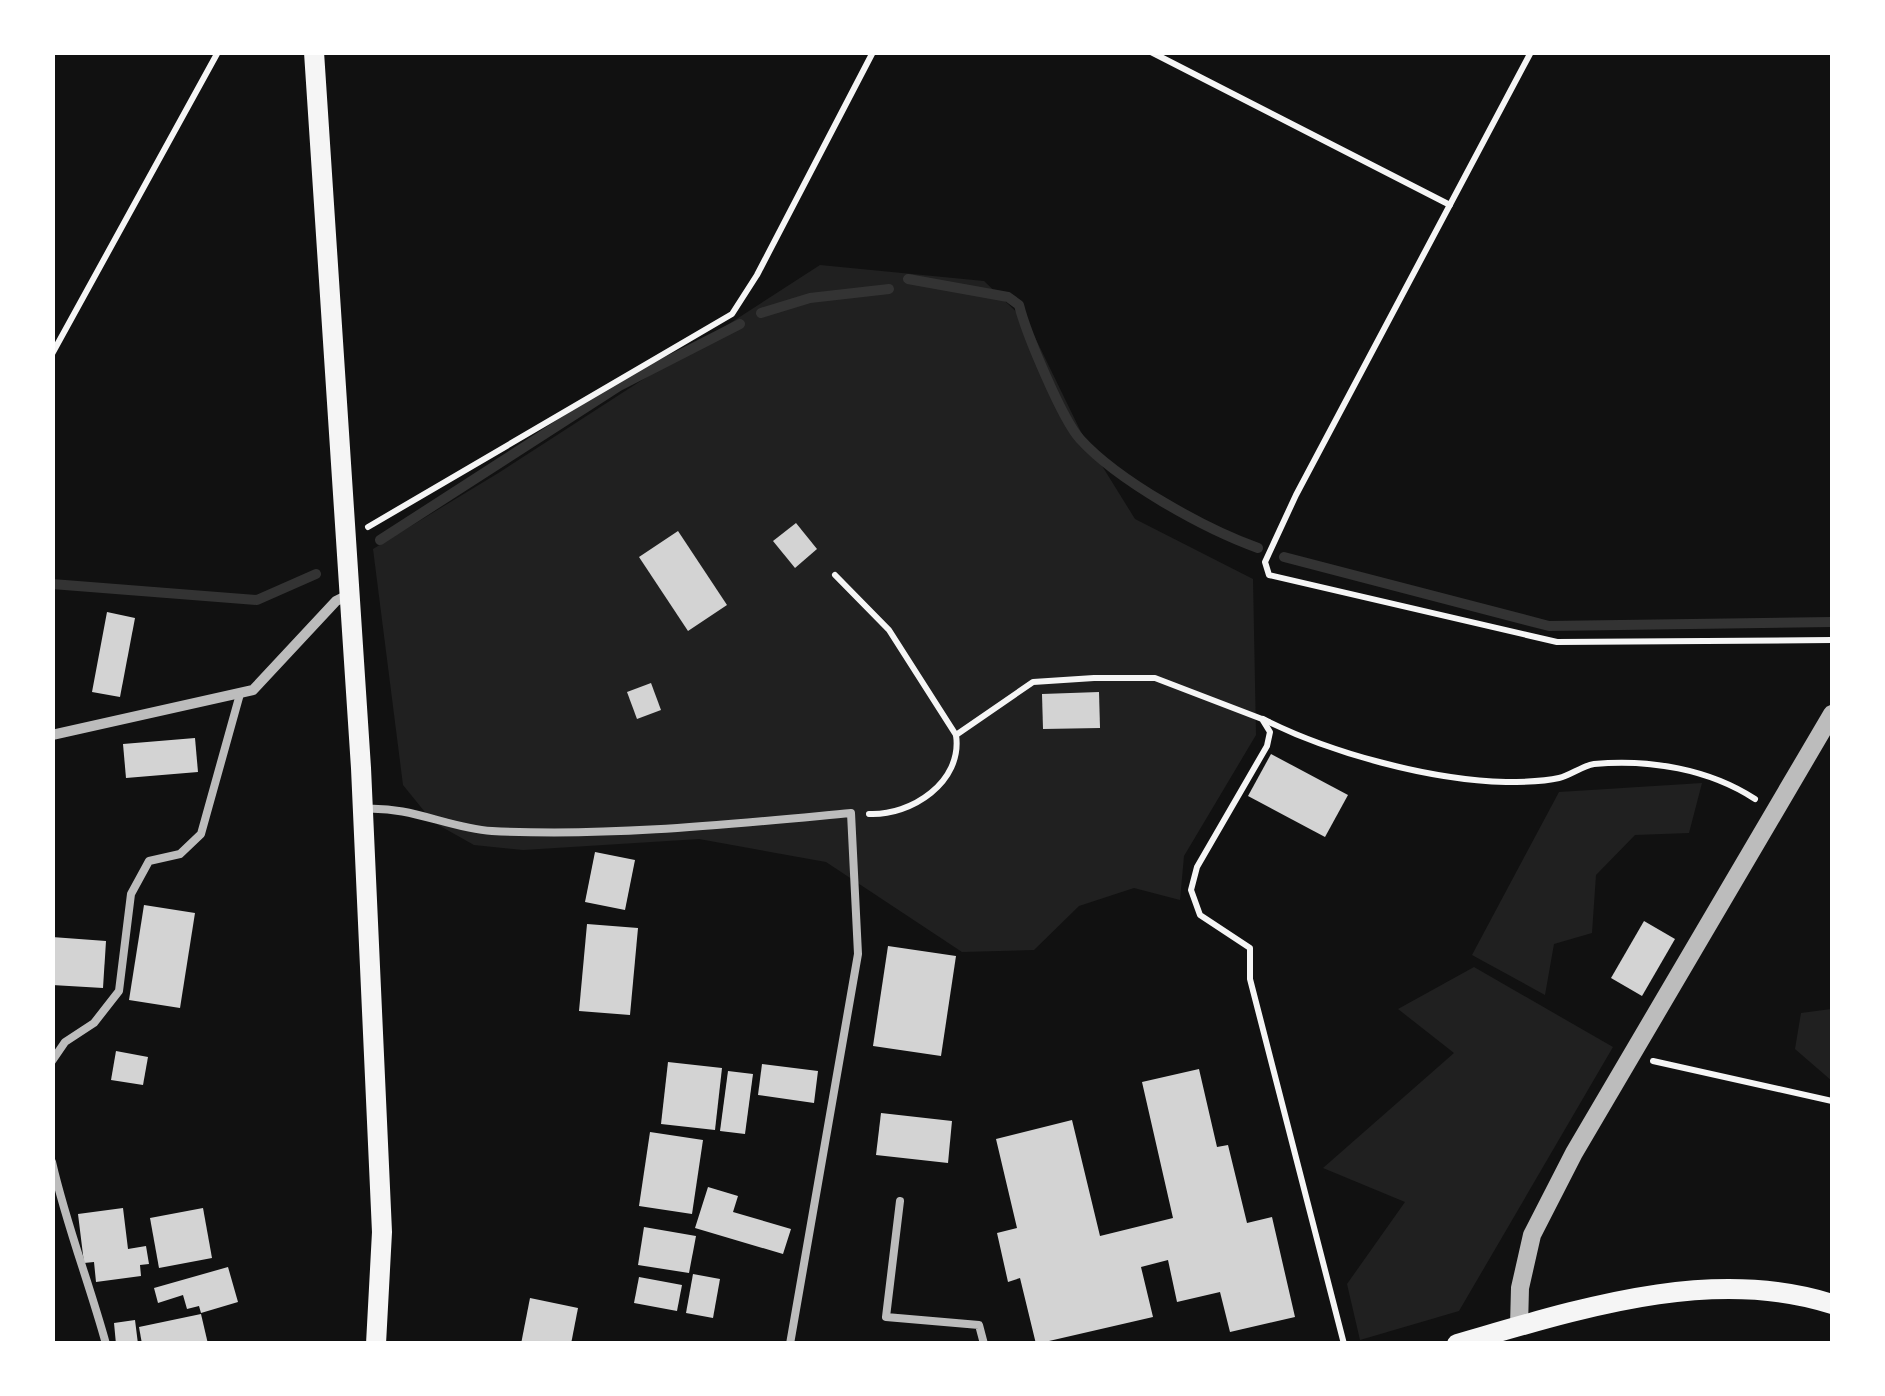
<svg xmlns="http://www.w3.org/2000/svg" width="1885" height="1396" font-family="'DM Sans',sans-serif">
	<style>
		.green { fill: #202020 }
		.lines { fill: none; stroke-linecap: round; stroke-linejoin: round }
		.stream { stroke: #333; stroke-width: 10 }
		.building { fill: #d3d3d3 }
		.path { stroke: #f5f5f5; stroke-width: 6 }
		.service { stroke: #bcbcbc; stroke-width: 8 }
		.minor { stroke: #bcbcbc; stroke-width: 10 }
		.tertiary { stroke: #bcbcbc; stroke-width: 18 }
		.secondary { stroke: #f5f5f5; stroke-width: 20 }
	</style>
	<rect width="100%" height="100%" fill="#111"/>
	<g class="green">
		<path d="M820 265 984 281 1028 323 1081 432 1135 519 1253 579 1256 735 1184 856 1180 900 1134 888 1079 906 1034 950 962 952 826 862 699 839 523 850 474 845 433 822 403 785 373 549 500 472Z"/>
		<path d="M1702 783 1689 833 1635 835 1596 875 1592 933 1554 944 1545 995 1472 955 1559 792Z"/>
		<path d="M1474 967 1613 1047 1459 1311 1360 1340 1347 1284 1405 1202 1323 1168 1454 1053 1398 1009Z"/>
		<path d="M1832 1003V1081L1795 1049 1801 1013 1831 1009Z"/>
	</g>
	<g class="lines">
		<g class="stream">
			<path d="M908 279 1008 297 1019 305C1026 333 1062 419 1080 439 1118 481 1205 529 1258 548"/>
			<path d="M761 313 810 298 889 289"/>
			<path d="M380 540 619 386 740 324"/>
			<path d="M1284 557 1549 626 1832 622"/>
			<path d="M52 584 257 600 316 574"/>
		</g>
	</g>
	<g class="building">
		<path d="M796 523 817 549 795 568 773 541Z"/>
		<path d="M678 531 727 605 688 631 639 557Z"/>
		<path d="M107 612 135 618 120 697 92 692Z"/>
		<path d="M651 683 661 710 637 719 627 692Z"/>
		<path d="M1099 692 1100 728 1043 729 1042 694Z"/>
		<path d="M195 738 198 772 126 778 123 744Z"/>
		<path d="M1271 754 1348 795 1325 837 1248 796Z"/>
		<path d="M595 852 635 860 625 910 585 902Z"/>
		<path d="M144 905 195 913 180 1008 129 1000Z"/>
		<path d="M1644 921 1675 939 1642 996 1611 978Z"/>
		<path d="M587 924 638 928 630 1015 579 1011Z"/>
		<path d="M52 937 106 941 103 988 52 985Z"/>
		<path d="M888 946 956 956 941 1056 873 1046Z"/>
		<path d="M116 1051 148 1057 143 1085 111 1080Z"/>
		<path d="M668 1062 722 1068 715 1130 661 1124Z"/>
		<path d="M762 1064 818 1071 814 1103 758 1095Z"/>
		<path d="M1199 1069 1217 1147 1228 1145 1247 1223 1272 1217 1295 1317 1230 1332 1220 1292 1177 1302 1168 1260 1141 1267 1153 1317 1036 1344 1020 1278 1008 1282 997 1233 1017 1228 996 1139 1072 1120 1100 1236 1173 1218 1142 1082Z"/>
		<path d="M728 1071 753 1074 745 1134 720 1131Z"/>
		<path d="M881 1113 952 1121 948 1163 876 1155Z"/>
		<path d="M650 1132 703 1140 692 1214 639 1206Z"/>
		<path d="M708 1187 738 1196 733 1212 791 1229 783 1254 695 1228Z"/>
		<path d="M123 1208 128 1249 146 1246 149 1264 140 1265 141 1276 96 1282 94 1262 84 1263 78 1214Z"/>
		<path d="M203 1208 212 1258 159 1268 150 1218Z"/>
		<path d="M644 1227 696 1236 689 1273 638 1265Z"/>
		<path d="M228 1267 238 1302 201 1313 199 1306 187 1309 183 1295 158 1303 154 1288Z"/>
		<path d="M693 1274 720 1279 713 1318 686 1313Z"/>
		<path d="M639 1277 682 1285 677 1311 634 1303Z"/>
		<path d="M530 1298 578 1308 571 1344H521Z"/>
		<path d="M201 1314 208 1344H142L139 1327Z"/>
		<path d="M135 1320 138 1344H116L114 1323Z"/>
	</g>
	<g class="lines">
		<g class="path">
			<path d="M1151 52 1450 205"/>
			<path d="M1531 52 1296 495 1265 562 1269 575 1557 642 1832 640"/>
			<path d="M52 354 218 52"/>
			<path d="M368 527 732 314 757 275 873 52"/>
			<path d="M835 575 889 630 956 735"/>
			<path d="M1263 719C1330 753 1430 780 1506 782 1522 782 1543 782 1559 778 1571 775 1582 766 1594 764 1650 759 1709 769 1755 799"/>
			<path d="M869 814C911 816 963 782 956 735L1033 682 1094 678H1155L1262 719 1270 732 1267 746 1197 867 1191 890 1200 915 1250 948V979L1344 1344"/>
			<path d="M1653 1061 1832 1101"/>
		</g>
		<g class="service">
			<path d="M365 809C411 806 448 828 492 831 611 837 732 824 851 813L858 954 790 1344"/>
			<path d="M52 1061 65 1042 94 1023 119 991 131 894 149 861 180 854 201 834 240 694"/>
			<path d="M52 1162C66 1224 89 1282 106 1344"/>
			<path d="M900 1201 886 1317 979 1325 984 1344"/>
		</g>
		<path class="minor" d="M52 735 253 690 336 601 348 595"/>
		<path class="tertiary" d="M1519 1326 1520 1288 1532 1235 1574 1153 1832 714"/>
		<g class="secondary">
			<path d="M314 52 361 768 382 1232 376 1344"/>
			<path d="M1457 1344C1576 1310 1710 1265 1832 1304"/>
		</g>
	</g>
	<rect width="1885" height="1396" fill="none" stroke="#ffffff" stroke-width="110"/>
</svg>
